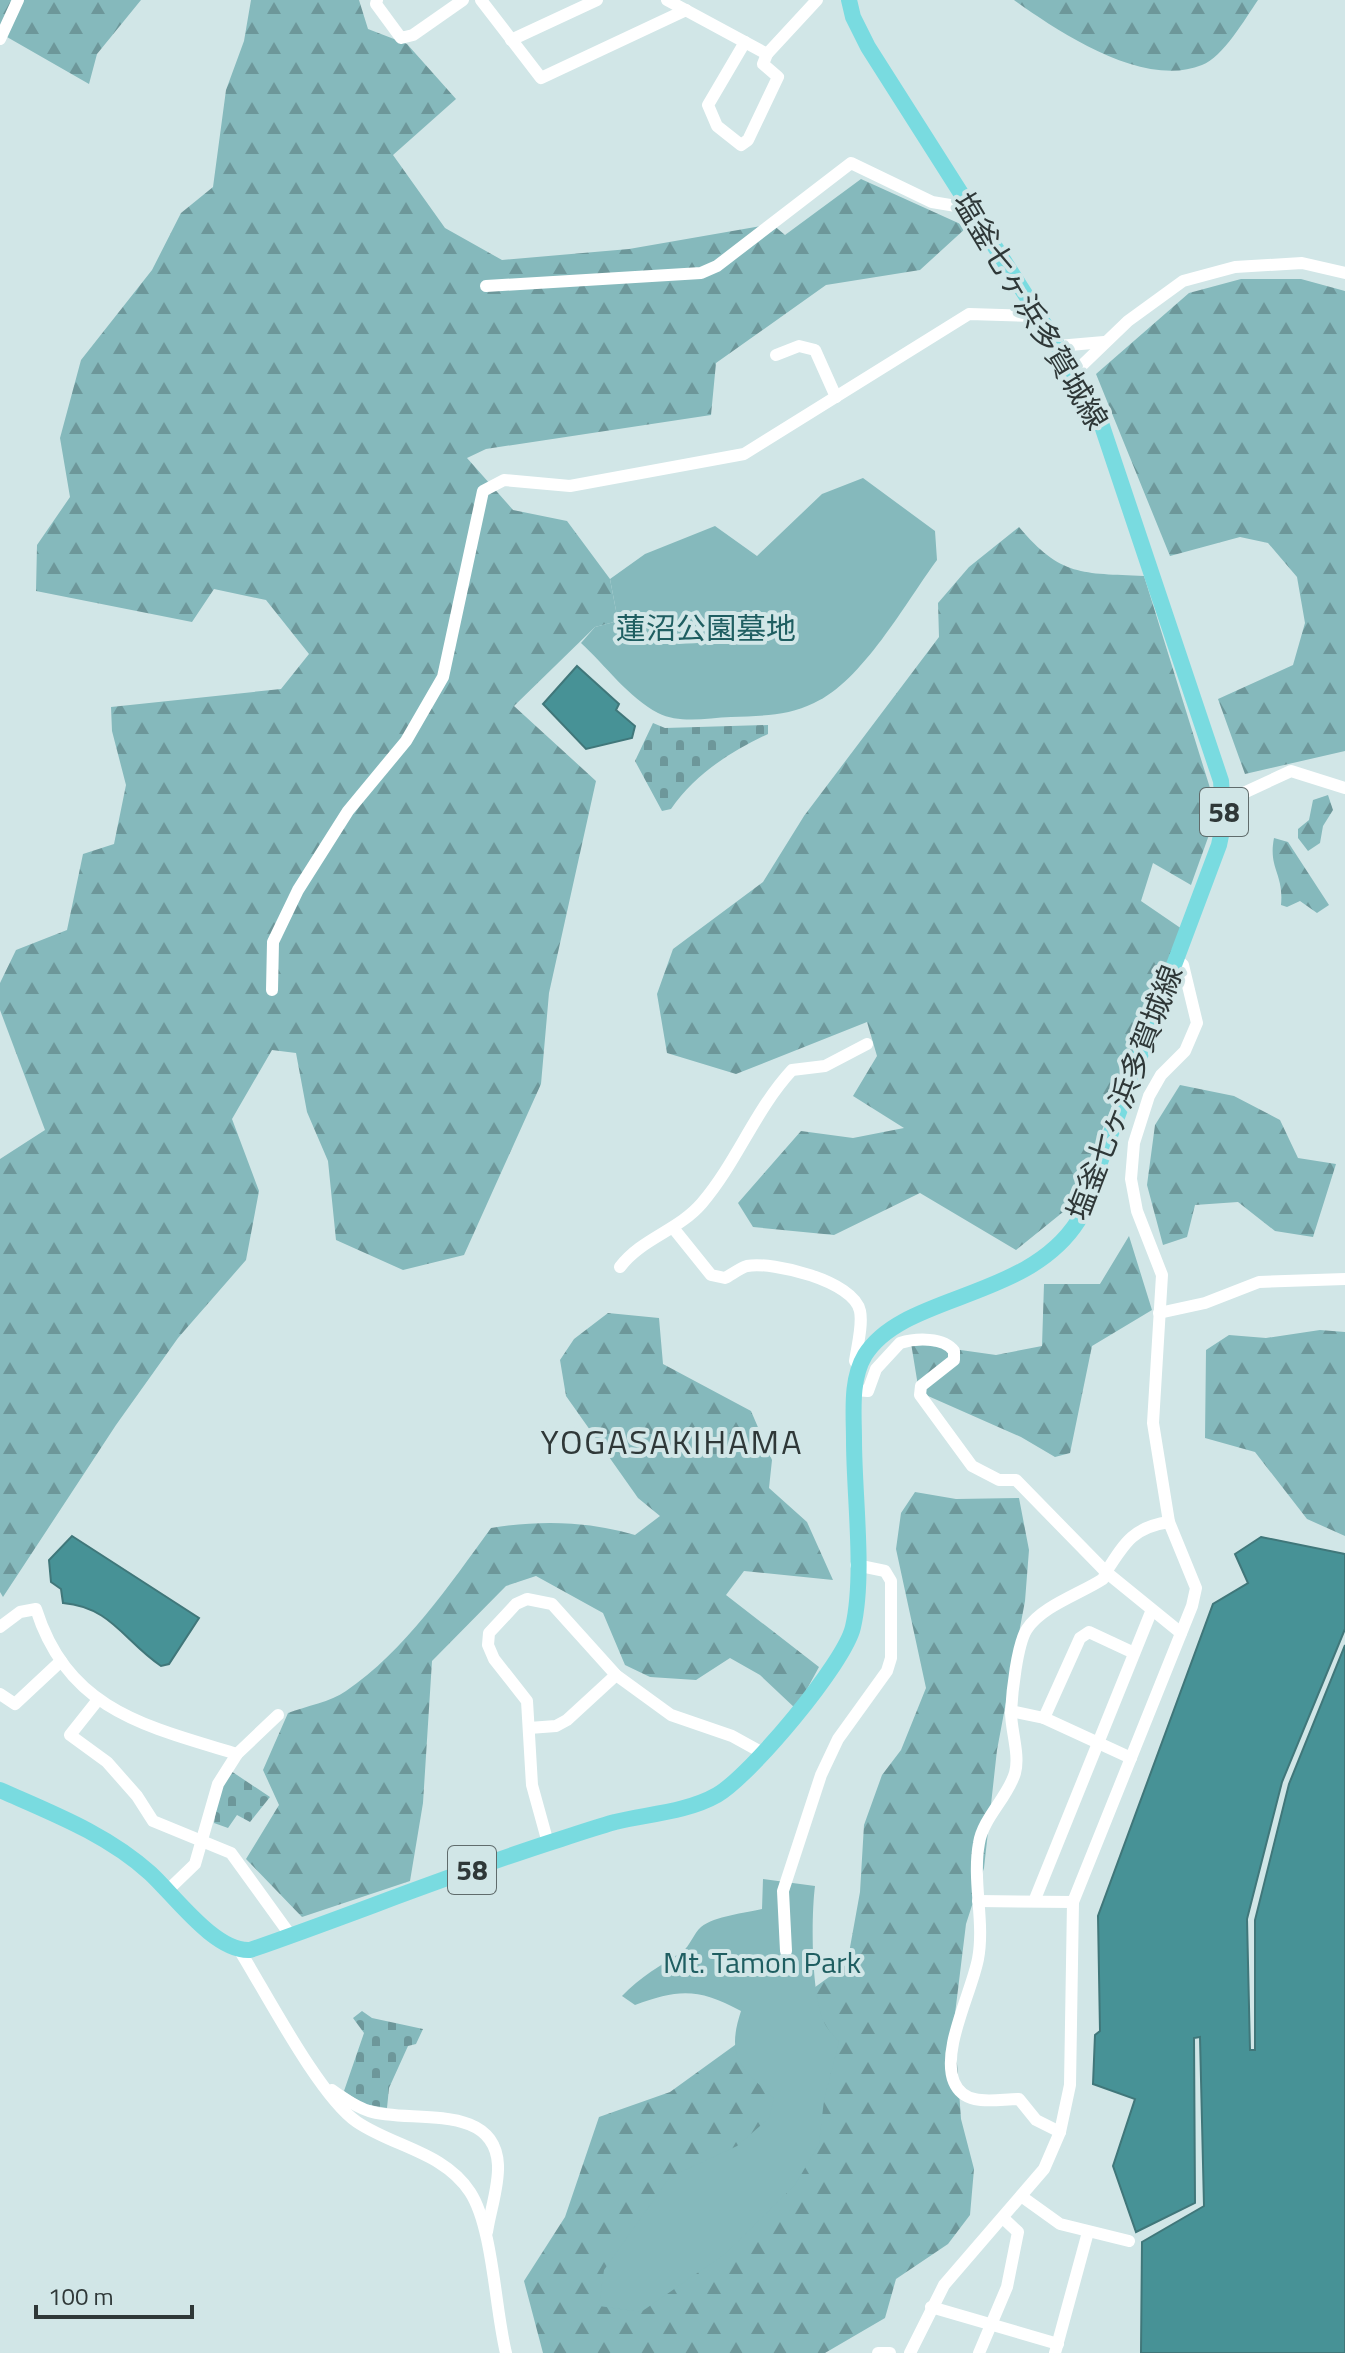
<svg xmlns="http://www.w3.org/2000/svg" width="1345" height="2353" font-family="'Titillium Web','Noto Sans JP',sans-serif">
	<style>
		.forest { fill: url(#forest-firs) }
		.cemetery { fill: url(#cemetery-stones) }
		.park { fill: #85b9bc }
		.water { fill: #479296; stroke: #40777a; stroke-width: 2 }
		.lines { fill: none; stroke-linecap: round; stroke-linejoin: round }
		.minor { stroke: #fff; stroke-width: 12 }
		.major { stroke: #79dbe0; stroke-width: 16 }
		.labels { text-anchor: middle; stroke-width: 8; stroke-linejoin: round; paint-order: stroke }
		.shield { fill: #d1e6e7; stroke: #606c6c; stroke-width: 2 }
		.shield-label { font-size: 28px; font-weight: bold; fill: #2f3838 }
		.street-label { font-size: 30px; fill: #2f3838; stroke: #d1e6e7 }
		.park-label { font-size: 30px; fill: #1f5e61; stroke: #d1e6e7 }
		.quarter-label { font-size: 34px; letter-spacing: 2px; fill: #2f3838; stroke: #d1e6e7 }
	</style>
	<defs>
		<pattern id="forest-firs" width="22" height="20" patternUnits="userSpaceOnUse" patternTransform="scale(2)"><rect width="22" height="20" fill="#85b9bc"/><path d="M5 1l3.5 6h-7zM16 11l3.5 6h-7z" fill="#6d979a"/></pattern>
		<pattern id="cemetery-stones" width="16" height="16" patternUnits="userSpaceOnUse" patternTransform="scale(2)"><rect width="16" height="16" fill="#85b9bc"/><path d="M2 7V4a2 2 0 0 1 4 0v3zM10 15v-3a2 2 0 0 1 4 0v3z" fill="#6d979a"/></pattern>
	</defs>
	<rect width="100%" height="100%" fill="#d1e6e7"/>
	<g class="forest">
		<path d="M0 0H141L97 54 89 84 0 33Z"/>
		<path d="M251 0H359L368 29 407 44 456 99 393 155 445 228 502 260 629 249 772 224 785 235 861 179 967 227 920 270 826 285 716 363 711 415 486 449 467 458 513 510 567 521 610 579 618 621 595 627 514 706 596 781 549 993 541 1084 464 1255 403 1270 336 1240 328 1161 307 1112 296 1053 272 1050 232 1119 259 1191 246 1260 178 1338 116 1425 3 1597 0 1592V1159L45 1130 0 1010V983L16 950 67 930 83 854 114 844 126 785 112 731 111 707 281 689 309 654 266 600 214 589 192 622 36 591 37 545 70 497 60 438 81 360 152 270 181 213 213 187 226 90 244 41Z"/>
		<path d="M1014 0H1258C1245 19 1223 57 1202 65 1144 89 1059 32 1014 0Z"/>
		<path d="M1241 279H1301L1345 291V751L1245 774 1218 699 1293 665 1305 623 1297 577 1268 543 1240 537 1170 556 1096 374 1189 293Z"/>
		<path d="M1019 527C1061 577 1082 573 1144 576L1210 788 1214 821 1191 885 1153 863 1141 901 1182 929 1154 1011 1068 1208 1016 1250 920 1193 834 1235 753 1227 738 1203 801 1131 853 1138 904 1128 853 1096 877 1056 867 1022 736 1074 667 1053 657 994 673 949 763 882 804 816 939 637 938 603 969 567Z"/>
		<path d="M1328 795 1333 810 1323 826 1320 843 1308 851 1298 838V829L1309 820 1313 800Z"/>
		<path d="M1274 838 1288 842 1329 905 1317 913 1300 901 1287 907 1281 905C1284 873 1268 869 1274 838Z"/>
		<path d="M1180 1085 1234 1096 1280 1120 1298 1158 1336 1164 1313 1237 1275 1231 1238 1202 1195 1205 1187 1237 1163 1245 1147 1185 1155 1125Z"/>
		<path d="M1129 1236 1152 1310 1092 1346 1070 1453 1055 1457 1021 1437 919 1392 911 1343 996 1355 1042 1346 1044 1284H1100Z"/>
		<path d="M608 1313 659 1318 663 1364 751 1411 772 1460 769 1488 807 1522 833 1580 744 1571 726 1595 819 1667 796 1709 760 1675 730 1658 696 1680 650 1677 625 1665 603 1613 536 1576 506 1586 432 1661 423 1803 410 1881 302 1917 246 1859 279 1805 263 1770 288 1713C306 1706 331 1702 346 1691 404 1652 451 1583 491 1528 540 1520 587 1521 635 1535L660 1516 638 1498 566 1396 560 1360 574 1339Z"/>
		<path d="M1320 1330 1345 1332V1536L1307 1519 1255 1452 1205 1438 1206 1350 1229 1335 1266 1338Z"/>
		<path d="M915 1492 956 1499 1019 1498 1029 1550 1025 1601 997 1750 984 1868 966 1924 954 2022 961 2119 974 2169 970 2215 948 2244 896 2279 885 2318 825 2353H543L524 2281 565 2217 599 2117 670 2092 847 1964 860 1892 864 1825 882 1775 901 1750 926 1688 896 1549 901 1513Z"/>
	</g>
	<g class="cemetery">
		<path d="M653 723 665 728 768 725V734C731 751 694 775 671 809L662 811 635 761Z"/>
		<path d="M231 1771 270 1797 250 1822 237 1815 228 1828 214 1823 219 1793Z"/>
		<path d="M362 2011 372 2018 423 2029 416 2044 408 2046 389 2088 387 2108 363 2104 344 2091 364 2033 353 2018Z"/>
	</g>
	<g class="park">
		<path d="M863 478 935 531 937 560C906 602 862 682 814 703 788 716 759 716 731 717 707 718 680 724 658 713 629 698 605 665 581 643L595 627 618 621 610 579 645 554 715 526 757 556 822 494Z"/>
		<path d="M763 1879 815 1886C811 1917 811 1994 824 2022 827 2029 834 2036 839 2042L824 2100 819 2144 795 2185 725 2254 641 2312 599 2306 604 2270 670 2177 737 2146 769 2118 774 2098C740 2067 726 2057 741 2011 698 1988 679 1989 635 2005L622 1996C640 1977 661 1965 682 1952 690 1946 694 1933 701 1927 715 1916 745 1913 762 1909Z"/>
	</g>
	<g class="water">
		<path d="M577 666 619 704 616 710 635 726 632 738 586 749 543 704Z"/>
		<path d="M72 1536 199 1618 169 1664 161 1666C124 1641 111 1607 63 1603L61 1589 51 1582 49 1560Z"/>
		<path d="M1261 1537 1345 1554V1629L1282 1782 1247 1919 1250 2050H1255V1920L1289 1784 1345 1645V2353H1141L1142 2242 1204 2206 1200 2037 1194 2038 1195 2203 1136 2232 1113 2166 1135 2099 1093 2084 1095 2035 1100 2031 1098 1916 1213 1604 1248 1583 1235 1554Z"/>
	</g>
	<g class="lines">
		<g class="minor">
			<path d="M377 0 376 4 401 38 413 35 463 0"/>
			<path d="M481 0 541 78 686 10"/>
			<path d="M667 0 767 54 817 0"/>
			<path d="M0 39 18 0"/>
			<path d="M511 40 597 0"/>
			<path d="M745 42 708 105 717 126 741 145 748 140 778 77 763 64 767 54"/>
			<path d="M486 286 701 273 717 266 851 163 932 202 968 208"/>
			<path d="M1058 346 1104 342"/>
			<path d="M776 355 799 346 815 350 836 397"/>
			<path d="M1074 373 1128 321 1183 281 1235 267 1302 263 1345 273"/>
			<path d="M1224 802 1291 771 1345 788"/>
			<path d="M272 990 273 942 298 890 348 811 406 741 443 677 483 491 504 480 570 486 744 454 969 314 1037 316"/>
			<path d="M674 1229 711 1275 725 1278C731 1275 740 1268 747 1266 773 1261 854 1281 860 1311 863 1325 857 1347 855 1361L860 1369"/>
			<path d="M620 1267C642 1238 678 1231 702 1203 737 1162 755 1110 792 1070L825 1066 867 1044"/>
			<path d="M1159 1313 1205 1303 1259 1282 1345 1279"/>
			<path d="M854 1390 868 1391 876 1369 900 1343C916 1338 944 1337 954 1351V1360L921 1386 920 1395 972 1466 999 1480H1016L1106 1572C1125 1542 1134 1527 1169 1522"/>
			<path d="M0 1627 20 1612 36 1609C68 1710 145 1726 237 1754"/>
			<path d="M0 1694 15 1704 61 1661"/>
			<path d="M97 1701 70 1735 107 1762 137 1796 153 1821 231 1853 291 1936"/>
			<path d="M1011 1711 1044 1718 1131 1758"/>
			<path d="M1044 1718 1080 1638 1089 1632 1134 1653"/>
			<path d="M529 1728 556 1726 567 1720 616 1675"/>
			<path d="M548 1843 532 1785 527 1701 494 1659 488 1645 489 1633 516 1604 527 1599 552 1604 616 1675 671 1715 732 1736 761 1752"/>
			<path d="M167 1891 195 1864 218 1784 237 1754 278 1715"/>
			<path d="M1035 1899 1151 1612"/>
			<path d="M978 1901 1073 1902"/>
			<path d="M240 1951C266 1993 320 2097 357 2122 394 2147 444 2152 470 2192 493 2227 495 2309 506 2353"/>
			<path d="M786 1951 783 1891 821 1775 838 1739 887 1671 891 1658V1581L885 1571 856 1565"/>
			<path d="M332 2090C343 2098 356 2107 369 2111 408 2124 495 2101 498 2165 499 2187 490 2211 487 2232"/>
			<path d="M1060 2132 1036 2120 1019 2099C996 2099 965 2108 954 2082 941 2050 971 1994 978 1959 985 1922 972 1881 979 1843 983 1818 1008 1797 1015 1773 1020 1755 1011 1731 1011 1712 1012 1693 1017 1644 1027 1629 1042 1606 1080 1594 1103 1579L1106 1572 1181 1633"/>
			<path d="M1021 2196 1060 2224 1129 2241"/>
			<path d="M931 2307 1058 2344"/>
			<path d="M878 2353H890"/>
			<path d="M910 2353 944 2285 1044 2169 1060 2132 1070 2085 1073 1902 1192 1606 1196 1588 1169 1522 1153 1423 1162 1275 1137 1211 1131 1179 1134 1143 1149 1096 1161 1075 1185 1051 1197 1023 1183 965 1178 960"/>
			<path d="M979 2353 1007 2287 1018 2232 1003 2218"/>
			<path d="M1055 2353 1088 2232"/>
		</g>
		<path class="major" d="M0 1790C52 1813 107 1834 150 1873 175 1896 215 1952 250 1950 354 1914 456 1872 561 1839 579 1833 597 1827 615 1822 648 1814 687 1812 717 1795 750 1776 845 1663 853 1627 865 1575 854 1496 854 1440 854 1413 850 1380 865 1355 904 1293 1027 1301 1078 1221L1219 845 1224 821 1221 781 1101 423 1058 346 868 47 853 17 849 0"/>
	</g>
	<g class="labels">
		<g class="shield">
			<rect x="1200" y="788" width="48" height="48" rx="6"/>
			<rect x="448" y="1846" width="48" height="48" rx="6"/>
		</g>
		<g class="shield-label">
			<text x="1224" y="822">58</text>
			<text x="472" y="1880">58</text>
		</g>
		<g class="street-label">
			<text transform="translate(1030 311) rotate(59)" y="10">塩釜七ヶ浜多賀城線</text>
			<text transform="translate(1125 1093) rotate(-69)" y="10">塩釜七ヶ浜多賀城線</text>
		</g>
		<g class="park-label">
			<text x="706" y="639">蓮沼公園墓地</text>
			<text x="762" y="1973">Mt. Tamon Park</text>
		</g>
		<g class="quarter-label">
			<text x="672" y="1454">YOGASAKIHAMA</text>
		</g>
	</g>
	<path d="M36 2305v12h156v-12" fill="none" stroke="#2f3838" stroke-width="4"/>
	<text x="48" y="2305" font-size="24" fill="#2f3838" stroke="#d1e6e7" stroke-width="6" paint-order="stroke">100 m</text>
</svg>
